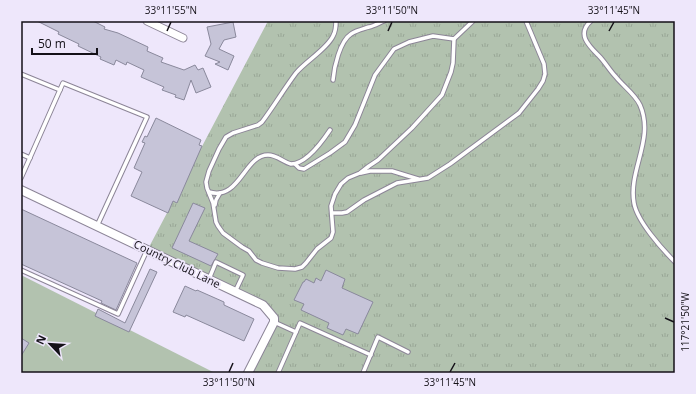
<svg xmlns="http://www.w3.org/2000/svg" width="696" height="394" font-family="'Open Sans',sans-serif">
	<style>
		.grass { fill: url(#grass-tufts) }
		.park { fill: #b2c2af }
		.building { fill: #c6c4d8; stroke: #8a899c }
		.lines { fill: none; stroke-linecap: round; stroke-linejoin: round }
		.service-casing { stroke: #8c8597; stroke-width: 5.5 }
		.minor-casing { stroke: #8c8597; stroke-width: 9 }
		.tertiary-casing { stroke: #8c8597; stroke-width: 10 }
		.service { stroke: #fff; stroke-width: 3.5 }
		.minor { stroke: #fff; stroke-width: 7 }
		.tertiary { stroke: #fff; stroke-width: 8 }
		.ticks { fill: none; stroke: #141118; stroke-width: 1.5 }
		.labels { text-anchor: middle; stroke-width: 3.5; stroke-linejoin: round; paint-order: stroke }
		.street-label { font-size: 11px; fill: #141118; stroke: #eee7fb }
		.neatline { fill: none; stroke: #141118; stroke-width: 1.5 }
		.ticks-label { font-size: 10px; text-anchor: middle; fill: #141118 }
	</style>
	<defs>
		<pattern id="grass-tufts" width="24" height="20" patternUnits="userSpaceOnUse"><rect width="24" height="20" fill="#b2c2af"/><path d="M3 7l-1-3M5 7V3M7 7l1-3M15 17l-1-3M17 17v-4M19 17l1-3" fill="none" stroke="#98a696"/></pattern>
	</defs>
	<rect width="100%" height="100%" fill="#eee7fb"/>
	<path class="grass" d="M268 21H675V373H248L271 323 269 311 148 249Z"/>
	<path class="park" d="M21 275 215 373H21Z"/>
	<g class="building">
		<path d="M37 21H93L105 27 104 29 118 33 148 47 147 51 163 58 161 62 184 70 195 65 198 70 203 68 211 87 196 93 191 80 184 100 175 97 176 95 162 90 164 87 141 77 144 70 127 62 126 65 116 60 114 65 100 59 101 57 78 46 79 44 58 34 59 32Z"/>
		<path d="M233 22 236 37 224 40 219 49 234 56 228 70 215 64 220 62 205 56 211 44 207 27Z"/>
		<path d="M156 118 201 140 199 145 202 146 177 203 173 201 168 213 131 196 142 172 134 168 145 143 142 142 145 136 147 137Z"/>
		<path d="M193 203 205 208 189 241 218 254 211 266 172 248Z"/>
		<path d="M21 209 137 263 116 310 101 303 102 301 21 264Z"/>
		<path d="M150 269 157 272 129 332 95 316 98 309 125 323Z"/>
		<path d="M326 270 345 279 342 288 373 302 358 334 346 329 343 335 327 328 329 323 301 310 304 304 294 300 303 282H304L306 279 314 283 316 278 321 281Z"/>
		<path d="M185 286 196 291 197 290 224 302V305L254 319 244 341 186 315 185 317 173 312Z"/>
		<path d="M21 338 29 343 21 356Z"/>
	</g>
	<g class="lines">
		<defs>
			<g id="service">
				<path d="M336 21C336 26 336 31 333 36 327 49 306 61 296 73 284 89 274 106 262 122L258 125 233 133 226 137 219 149 209 171 206 182 207 188 213 203 216 222 218 226 223 233 242 247 249 251 256 260 262 263 278 268 295 269 302 267 306 263 317 249 331 238 333 232 331 206 335 194 341 184 348 178 360 173 369 166 378 160 412 128 442 95 451 72 453 63 454 39"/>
				<path d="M591 21C576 34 589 46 599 56 605 62 610 71 616 77 623 86 635 94 640 105 655 139 628 170 634 203 637 221 662 249 675 262"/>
				<path d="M21 74 60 90"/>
				<path d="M333 80C334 67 340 41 351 34 357 30 363 29 369 27 374 26 379 23 384 21"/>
				<path d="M21 154 30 158"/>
				<path d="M295 164 299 168 304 169 330 153 345 142 355 125 375 75 394 49 409 42 433 36 454 39 473 21"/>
				<path d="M361 173 370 171H392L418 179"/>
				<path d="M21 178 63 83 147 117 97 226"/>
				<path d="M209 192C240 201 244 155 268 155 277 155 283 162 291 164 306 164 322 142 330 130"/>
				<path d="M215 205 216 200 220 193"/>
				<path d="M332 213H342L347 212 364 200 397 183 428 178 450 164 519 113 538 89 543 81 545 74 544 64 526 21"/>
				<path d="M21 270 118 314 147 250"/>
				<path d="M209 279 216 262 243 275 235 292"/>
				<path d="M274 322 296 332"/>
				<path d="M278 373 300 323 371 355"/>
				<path d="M363 373 378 337 408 352"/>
			</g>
			<path id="minor" d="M147 21 183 38"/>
			<path id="tertiary" d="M21 190 263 305 274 318V322L248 373"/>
		</defs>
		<use href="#service" class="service-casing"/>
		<use href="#minor" class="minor-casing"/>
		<use href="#tertiary" class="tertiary-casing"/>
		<use href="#service" class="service"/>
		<use href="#minor" class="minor"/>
		<use href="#tertiary" class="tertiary"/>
	</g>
	<path class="ticks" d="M167 31 171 22M388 31 392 22M609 31 614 22M665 318 674 322M229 372 233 363M450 372 455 363"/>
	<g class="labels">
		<g class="street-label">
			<text transform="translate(177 264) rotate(26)" y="4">Country Club Lane</text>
		</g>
	</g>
	<rect width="696" height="394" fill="none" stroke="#eee7fb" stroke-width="44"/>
	<g transform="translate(50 344) rotate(295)" stroke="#eee7fb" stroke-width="3" paint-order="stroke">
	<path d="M0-3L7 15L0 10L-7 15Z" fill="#141118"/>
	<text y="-6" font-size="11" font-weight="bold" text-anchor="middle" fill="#141118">N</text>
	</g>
	<path d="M32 48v6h65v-6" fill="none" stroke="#141118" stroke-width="2"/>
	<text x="38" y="48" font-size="12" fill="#141118" stroke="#eee7fb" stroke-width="3" paint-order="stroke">50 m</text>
	<rect x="22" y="22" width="652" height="350" class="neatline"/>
	<g class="ticks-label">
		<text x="171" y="14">33°11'55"N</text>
		<text x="392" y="14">33°11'50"N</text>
		<text x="614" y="14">33°11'45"N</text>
		<text transform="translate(685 322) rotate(-90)" y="4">117°21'50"W</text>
		<text x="229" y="386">33°11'50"N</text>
		<text x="450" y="386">33°11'45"N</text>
	</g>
</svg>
